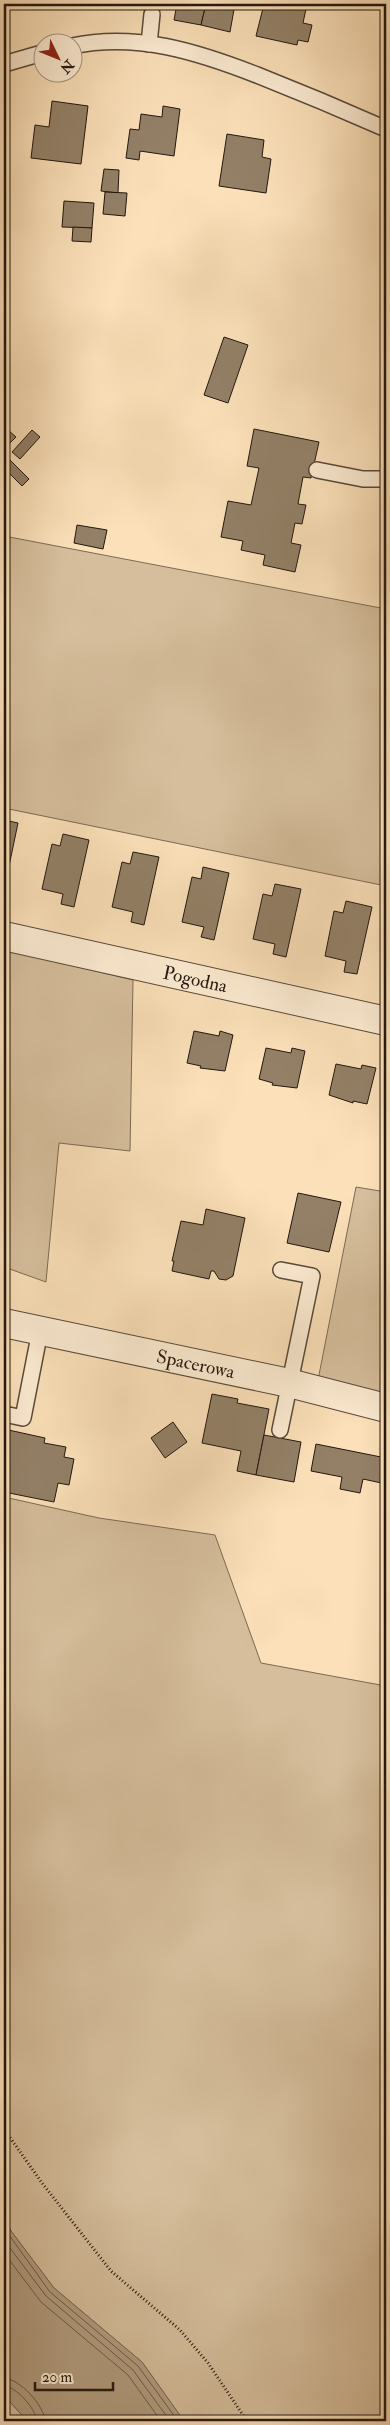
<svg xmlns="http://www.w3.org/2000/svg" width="390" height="2425" font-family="'IM FELL Double Pica',serif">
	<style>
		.green { fill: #d6be9c; stroke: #7c6a56 }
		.water { fill: #b29c7f; stroke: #796752 }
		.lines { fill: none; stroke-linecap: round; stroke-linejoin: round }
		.shore { stroke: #6a5a47; stroke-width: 1 }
		.building { fill: #938067; stroke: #23170f }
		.lane-casing { stroke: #59493a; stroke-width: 18 }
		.street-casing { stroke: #59493a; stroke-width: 30 }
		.path { stroke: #23170f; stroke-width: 3; stroke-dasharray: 1 2.5; stroke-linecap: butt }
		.lane { stroke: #fcebd2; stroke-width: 15 }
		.street { stroke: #fcebd2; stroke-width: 28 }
		.labels { text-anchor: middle; stroke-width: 4.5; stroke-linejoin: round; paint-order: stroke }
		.street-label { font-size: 19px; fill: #23170f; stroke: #fcebd2 }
	</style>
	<rect width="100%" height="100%" fill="#fbe0b9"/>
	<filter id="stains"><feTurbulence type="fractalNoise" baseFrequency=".004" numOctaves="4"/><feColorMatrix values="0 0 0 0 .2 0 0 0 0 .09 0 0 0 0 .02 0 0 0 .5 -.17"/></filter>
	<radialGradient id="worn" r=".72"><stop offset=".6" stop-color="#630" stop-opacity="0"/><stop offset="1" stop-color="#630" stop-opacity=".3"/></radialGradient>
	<g class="green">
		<path d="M4 536 386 609V886L4 808Z"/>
		<path d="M4 949 133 980 130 1151 59 1143 46 1282 4 1267Z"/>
		<path d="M356 1187 386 1192V1408L316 1390Z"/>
		<path d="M4 1497 99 1518 215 1535 261 1663 386 1686V2421H184L142 2362 54 2288 11 2231 4 2218Z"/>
		<path d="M4 2395 27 2421H4Z"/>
	</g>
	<path class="water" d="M4 2218 11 2231 54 2288 142 2362 184 2421H27L4 2395Z"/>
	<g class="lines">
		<g class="shore">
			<path d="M4 2228 50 2292 138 2366 178 2421"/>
			<path d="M4 2240 46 2296 133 2370 170 2421"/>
			<path d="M4 2253 41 2302 128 2375 161 2421"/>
			<path d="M4 2378C20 2379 44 2405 45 2421"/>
			<path d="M4 2386C16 2386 36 2409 37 2421"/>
		</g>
	</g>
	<g class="building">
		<path d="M177 4H206L201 25 174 20Z"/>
		<path d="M206 4H235L230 32 201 25Z"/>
		<path d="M264 4H307L303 23 312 25 308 42 298 40 297 45 256 36Z"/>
		<path d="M52 101 88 106 81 164 31 158 35 125 49 127Z"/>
		<path d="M163 106 180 109 174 156 140 151 139 160 126 158 130 129 139 130 141 114 162 117Z"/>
		<path d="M227 134 264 140 262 157 271 159 266 193 219 186Z"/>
		<path d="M104 169 119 170 118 193 101 191Z"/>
		<path d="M105 192 127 193 125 216 103 214Z"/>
		<path d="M64 201 94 203 92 228 62 227Z"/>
		<path d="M73 227 92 228 91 242 72 241Z"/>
		<path d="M224 337 248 345 228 403 204 395Z"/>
		<path d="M254 429 319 442 311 478 303 477 298 504 306 505 302 524 295 523 291 543 301 545 295 572 263 565 265 555 241 550 243 541 221 537 228 501 251 505 259 468 247 466Z"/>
		<path d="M8 430 16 437 4 449V435Z"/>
		<path d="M32 430 40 437 20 459 12 452Z"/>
		<path d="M8 458 29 479 22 486 4 468V462Z"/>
		<path d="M77 525 107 530 103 549 74 543Z"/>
		<path d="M4 820 18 823 4 890Z"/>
		<path d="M63 834 89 840 74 907 61 904 63 894 42 889 52 844 60 846Z"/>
		<path d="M133 852 159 857 144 925 131 922 133 912 112 907 122 862 130 864Z"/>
		<path d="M203 867 229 873 214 940 201 937 204 927 182 922 192 877 201 879Z"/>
		<path d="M275 884 301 889 286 957 273 954 275 944 253 939 263 894 272 896Z"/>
		<path d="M346 901 372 907 357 974 344 972 346 961 325 956 334 911 343 913Z"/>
		<path d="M194 1031 219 1036 220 1031 233 1035 225 1071 200 1068 201 1066 187 1063Z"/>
		<path d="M266 1048 291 1053 292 1048 305 1051 297 1088 272 1085 273 1083 259 1079Z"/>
		<path d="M336 1064 361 1069 362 1065 376 1068 367 1104 353 1101V1103L329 1095Z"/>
		<path d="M298 1193 341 1202 329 1252 287 1243Z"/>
		<path d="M206 1209 245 1218 233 1276 226 1280 219 1279 214 1271H211L209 1279 172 1271 174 1261H172L181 1221 203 1225Z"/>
		<path d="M212 1394 238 1399 237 1403 269 1409 256 1475 237 1471 241 1451 202 1443Z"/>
		<path d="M173 1422 187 1442 165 1458 151 1438Z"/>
		<path d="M4 1429 45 1438 44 1443 66 1447 64 1457 74 1459 69 1485 58 1483 54 1502 4 1492Z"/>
		<path d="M264 1435 301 1442 294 1482 256 1475Z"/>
		<path d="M316 1444 386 1458V1484L363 1479 360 1493 340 1489 342 1477 311 1471Z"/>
	</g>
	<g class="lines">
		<defs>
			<g id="lane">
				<path d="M149 44 152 14"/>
				<path d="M72 46C136 32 198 52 257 75 300 92 343 110 386 129"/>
				<path d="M4 64 42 53"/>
				<path d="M317 470 363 479H386"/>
				<path d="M4 1414 23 1418 40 1331"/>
				<path d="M280 1430 312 1276 281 1270"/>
			</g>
			<g id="street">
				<path id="s1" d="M4 936 386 1021"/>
				<path id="s2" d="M4 1323 289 1383 386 1408"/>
			</g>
		</defs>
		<use href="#lane" class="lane-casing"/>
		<use href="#street" class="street-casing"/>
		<path class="path" d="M4 2129 42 2183 111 2271 180 2330 208 2363 247 2421"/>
		<use href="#lane" class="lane"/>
		<use href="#street" class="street"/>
	</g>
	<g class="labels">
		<g class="street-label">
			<text dy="7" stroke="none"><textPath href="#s1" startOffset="196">Pogodna</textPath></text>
			<text dy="7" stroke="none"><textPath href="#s2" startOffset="196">Spacerowa</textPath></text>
		</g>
	</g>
	<rect width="390" height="2425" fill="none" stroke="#fbe0b9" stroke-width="20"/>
	<rect x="5" y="5" width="380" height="2415" fill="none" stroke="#23170f" stroke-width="2.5"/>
	<rect x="10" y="10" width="370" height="2405" fill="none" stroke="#23170f"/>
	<g transform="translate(58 58) rotate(133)"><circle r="24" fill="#fcebd2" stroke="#a59684"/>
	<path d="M0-4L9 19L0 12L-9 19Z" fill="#8f2418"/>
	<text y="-8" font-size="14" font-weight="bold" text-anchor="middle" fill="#23170f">N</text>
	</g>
	<path d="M35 2382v8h78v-8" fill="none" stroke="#23170f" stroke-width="2.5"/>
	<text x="42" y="2382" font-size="15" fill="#23170f" stroke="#fcebd2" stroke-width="4" paint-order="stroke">20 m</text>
	<rect width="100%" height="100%" filter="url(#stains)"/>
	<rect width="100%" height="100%" fill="url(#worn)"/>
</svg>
